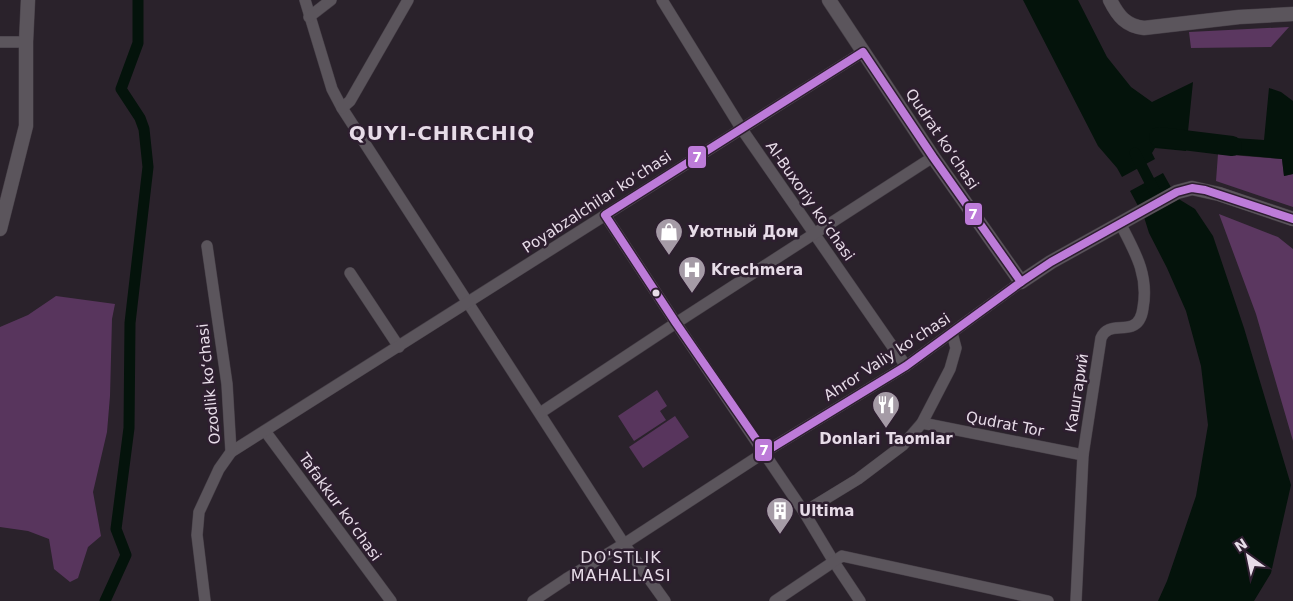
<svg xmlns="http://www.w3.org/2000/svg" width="1293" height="601" font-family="'DejaVu Sans',sans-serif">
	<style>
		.green { fill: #58355d }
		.forest { fill: #5b3760 }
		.water { fill: #04130b }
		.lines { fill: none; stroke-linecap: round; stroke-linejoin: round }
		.canal { stroke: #04130b; stroke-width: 11 }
		.river { stroke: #04130b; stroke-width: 20 }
		.minor-casing { stroke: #453e46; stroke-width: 12 }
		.tertiary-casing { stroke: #453e46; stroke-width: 15 }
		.minor { stroke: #5b555c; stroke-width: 11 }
		.tertiary { stroke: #5b555c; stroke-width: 14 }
		.bus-1-casing { stroke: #2d1e2f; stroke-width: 11 }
		.bus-1 { stroke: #bd7bd9; stroke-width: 8 }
		.bus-dot { fill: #e7dce8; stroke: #2d1e2f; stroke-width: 2 }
		.labels { text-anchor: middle; stroke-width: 5; stroke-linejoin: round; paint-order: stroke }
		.street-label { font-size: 15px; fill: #e7dce8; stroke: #2d1e2f }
		.poi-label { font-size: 15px; font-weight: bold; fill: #e7dce8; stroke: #2d1e2f; text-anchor: start }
		.neighbourhood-label { font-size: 16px; letter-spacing: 1px; fill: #e7dce8; stroke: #2d1e2f }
		.district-label { font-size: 20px; font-weight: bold; letter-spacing: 1px; fill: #e7dce8; stroke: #2d1e2f }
		.line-badge { stroke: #2d1e2f; stroke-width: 2 }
		.badge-label { font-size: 14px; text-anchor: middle; font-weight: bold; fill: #fff }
	</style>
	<rect width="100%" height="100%" fill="#2a222b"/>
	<g class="green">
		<path d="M56 296 115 304 112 319 110 396 107 432 93 492 101 536 88 547 78 578 70 582 54 569 49 539 28 531 0 527V327L28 315Z"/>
		<path d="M657 390 667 406 660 411 666 420 634 441 618 416Z"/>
		<path d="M675 416 689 437 643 468 629 447Z"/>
	</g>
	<g class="forest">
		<path d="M1289 27 1271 47 1191 48 1189 32Z"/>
		<path d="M1218 154 1282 159 1284 176 1293 174V207L1216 181Z"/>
		<path d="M1219 214 1278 237 1293 249V441L1256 314Z"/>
	</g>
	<g class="water">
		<path d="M1023 0H1078L1107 57 1131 87 1152 102 1193 82 1186 151 1155 148 1152 153 1155 159 1122 177 1117 168 1098 146Z"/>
		<path d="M1269 88 1281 92 1293 101V174L1284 176 1282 159 1205 152 1206 136 1264 140Z"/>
		<path d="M1163 173 1177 198 1195 209 1213 236 1244 328 1291 485 1271 573 1254 601H1158L1167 581 1196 496 1208 425 1201 366 1186 311 1167 268 1149 233 1144 217 1130 191Z"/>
	</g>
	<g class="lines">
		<g class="canal">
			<path d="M1135 153 1156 194"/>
			<path d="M105 601 126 555 116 529 129 428 130 323 148 167 144 129 140 118 121 89 138 43V0"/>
		</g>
		<path class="river" d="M1159 137 1232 146"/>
		<defs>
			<g id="minor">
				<path d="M305 0 332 89 342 108 624 544 665 601"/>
				<path d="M662 0 741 128 906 366"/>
				<path d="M309 17 331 0"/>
				<path d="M0 42H26"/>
				<path d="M342 108 350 101 408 0"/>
				<path d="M605 215 676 323 804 512 834 562 860 601"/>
				<path d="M350 273 399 347"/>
				<path d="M540 413 676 323 933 157"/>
				<path d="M922 423 1083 455"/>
				<path d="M265 431 391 601"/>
				<path d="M231 452 863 52"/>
				<path d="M804 512 858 479 903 445 922 423 950 369 956 348 952 333"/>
				<path d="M205 601 197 535 199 512 219 469 231 452 227 384 207 246"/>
				<path d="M533 601 566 579 624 544 765 452 906 366 1021 282"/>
				<path d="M775 601 842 556 1048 601"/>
				<path d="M1076 601 1083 455 1101 338C1107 324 1120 330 1132 326 1140 323 1142 316 1143 308 1149 275 1135 252 1120 223"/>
			</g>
			<g id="tertiary">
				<path d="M829 0 933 157 1021 282 1051 262 1139 213 1177 192 1192 188 1219 194 1293 219"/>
				<path d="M1110 0C1118 16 1126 26 1144 28L1239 17 1293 14"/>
				<path d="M0 229 26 126V42L28 0"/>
			</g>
		</defs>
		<use href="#minor" class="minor-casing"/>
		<use href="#tertiary" class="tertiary-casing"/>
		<use href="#minor" class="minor"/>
		<use href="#tertiary" class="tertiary"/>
		<defs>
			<g id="bus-1">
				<path d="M863 52 933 157 1021 282 906 366 765 452 676 323 605 215Z"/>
				<path d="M1021 282 1051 262 1177 192 1192 188 1205 190 1293 219"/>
			</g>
		</defs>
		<use href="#bus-1" class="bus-1-casing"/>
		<use href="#bus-1" class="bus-1"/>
	</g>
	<defs>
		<symbol id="shop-pin" viewBox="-11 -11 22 30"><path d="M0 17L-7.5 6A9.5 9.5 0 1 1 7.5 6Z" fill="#a59ba6" stroke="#2d1e2f"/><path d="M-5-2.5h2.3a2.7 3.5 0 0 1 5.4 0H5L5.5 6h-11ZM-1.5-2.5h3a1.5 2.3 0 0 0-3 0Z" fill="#fff"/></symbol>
		<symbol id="hospital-pin" viewBox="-11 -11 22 30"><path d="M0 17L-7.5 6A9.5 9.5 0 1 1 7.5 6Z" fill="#a59ba6" stroke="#2d1e2f"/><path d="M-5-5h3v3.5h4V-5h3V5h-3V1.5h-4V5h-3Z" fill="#fff"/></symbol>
		<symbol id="restaurant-pin" viewBox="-11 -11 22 30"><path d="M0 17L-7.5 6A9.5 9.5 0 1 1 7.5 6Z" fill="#a59ba6" stroke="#2d1e2f"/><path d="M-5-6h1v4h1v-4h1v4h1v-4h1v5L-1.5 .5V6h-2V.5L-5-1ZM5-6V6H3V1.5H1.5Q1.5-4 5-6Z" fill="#fff"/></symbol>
		<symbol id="building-pin" viewBox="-11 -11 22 30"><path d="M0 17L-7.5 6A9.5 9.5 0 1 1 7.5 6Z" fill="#a59ba6" stroke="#2d1e2f"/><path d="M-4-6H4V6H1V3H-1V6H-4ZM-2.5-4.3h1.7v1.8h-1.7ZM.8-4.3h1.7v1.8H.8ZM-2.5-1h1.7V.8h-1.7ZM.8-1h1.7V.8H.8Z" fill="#fff"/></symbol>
	</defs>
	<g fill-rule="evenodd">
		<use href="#shop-pin" x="653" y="216" width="32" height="43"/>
		<use href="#hospital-pin" x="676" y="254" width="32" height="43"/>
		<use href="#restaurant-pin" x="870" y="389" width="32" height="43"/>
		<use href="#building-pin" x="764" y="495" width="32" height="43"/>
	</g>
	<circle class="bus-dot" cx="656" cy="293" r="4.5"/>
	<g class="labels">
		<g class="street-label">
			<text transform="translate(942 139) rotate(56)" y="5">Qudrat ko‘chasi</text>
			<text transform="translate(810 201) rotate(55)" y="5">Al-Buxoriy ko‘chasi</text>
			<text transform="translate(597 202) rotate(-33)" y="5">Poyabzalchilar ko‘chasi</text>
			<text transform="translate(887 357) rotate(-33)" y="5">Ahror Valiy koʻchasi</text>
			<text transform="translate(209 384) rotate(-96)" y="5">Ozodlik ko‘chasi</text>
			<text transform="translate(1077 393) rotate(-81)" y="5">Кашгарий</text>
			<text transform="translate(1005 424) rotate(11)" y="5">Qudrat Tor</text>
			<text transform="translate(340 507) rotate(54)" y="5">Tafakkur ko‘chasi</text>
		</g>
		<g class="poi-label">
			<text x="688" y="237">Уютный Дом</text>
			<text x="711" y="275">Krechmera</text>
			<text x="886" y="444" text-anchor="middle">Donlari Taomlar</text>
			<text x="799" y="516">Ultima</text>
		</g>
		<g class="neighbourhood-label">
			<text x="621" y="563">DO'STLIK<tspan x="621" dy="18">MAHALLASI</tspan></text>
		</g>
		<g class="district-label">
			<text x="442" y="140">QUYI-CHIRCHIQ</text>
		</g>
	</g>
	<g class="line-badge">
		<rect x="687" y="145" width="20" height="24" rx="5" fill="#bd7bd9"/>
		<rect x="964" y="202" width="19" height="24" rx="5" fill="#bd7bd9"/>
		<rect x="754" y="438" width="19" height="24" rx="5" fill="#bd7bd9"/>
	</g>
	<g class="badge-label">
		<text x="697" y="162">7</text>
		<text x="973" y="219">7</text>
		<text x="764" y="455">7</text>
	</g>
	<g transform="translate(1248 556) rotate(327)" stroke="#2d1e2f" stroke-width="4" paint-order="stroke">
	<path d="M0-4L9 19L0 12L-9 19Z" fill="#e7dce8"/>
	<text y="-8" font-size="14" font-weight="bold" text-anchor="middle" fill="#e7dce8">N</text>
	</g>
</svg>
